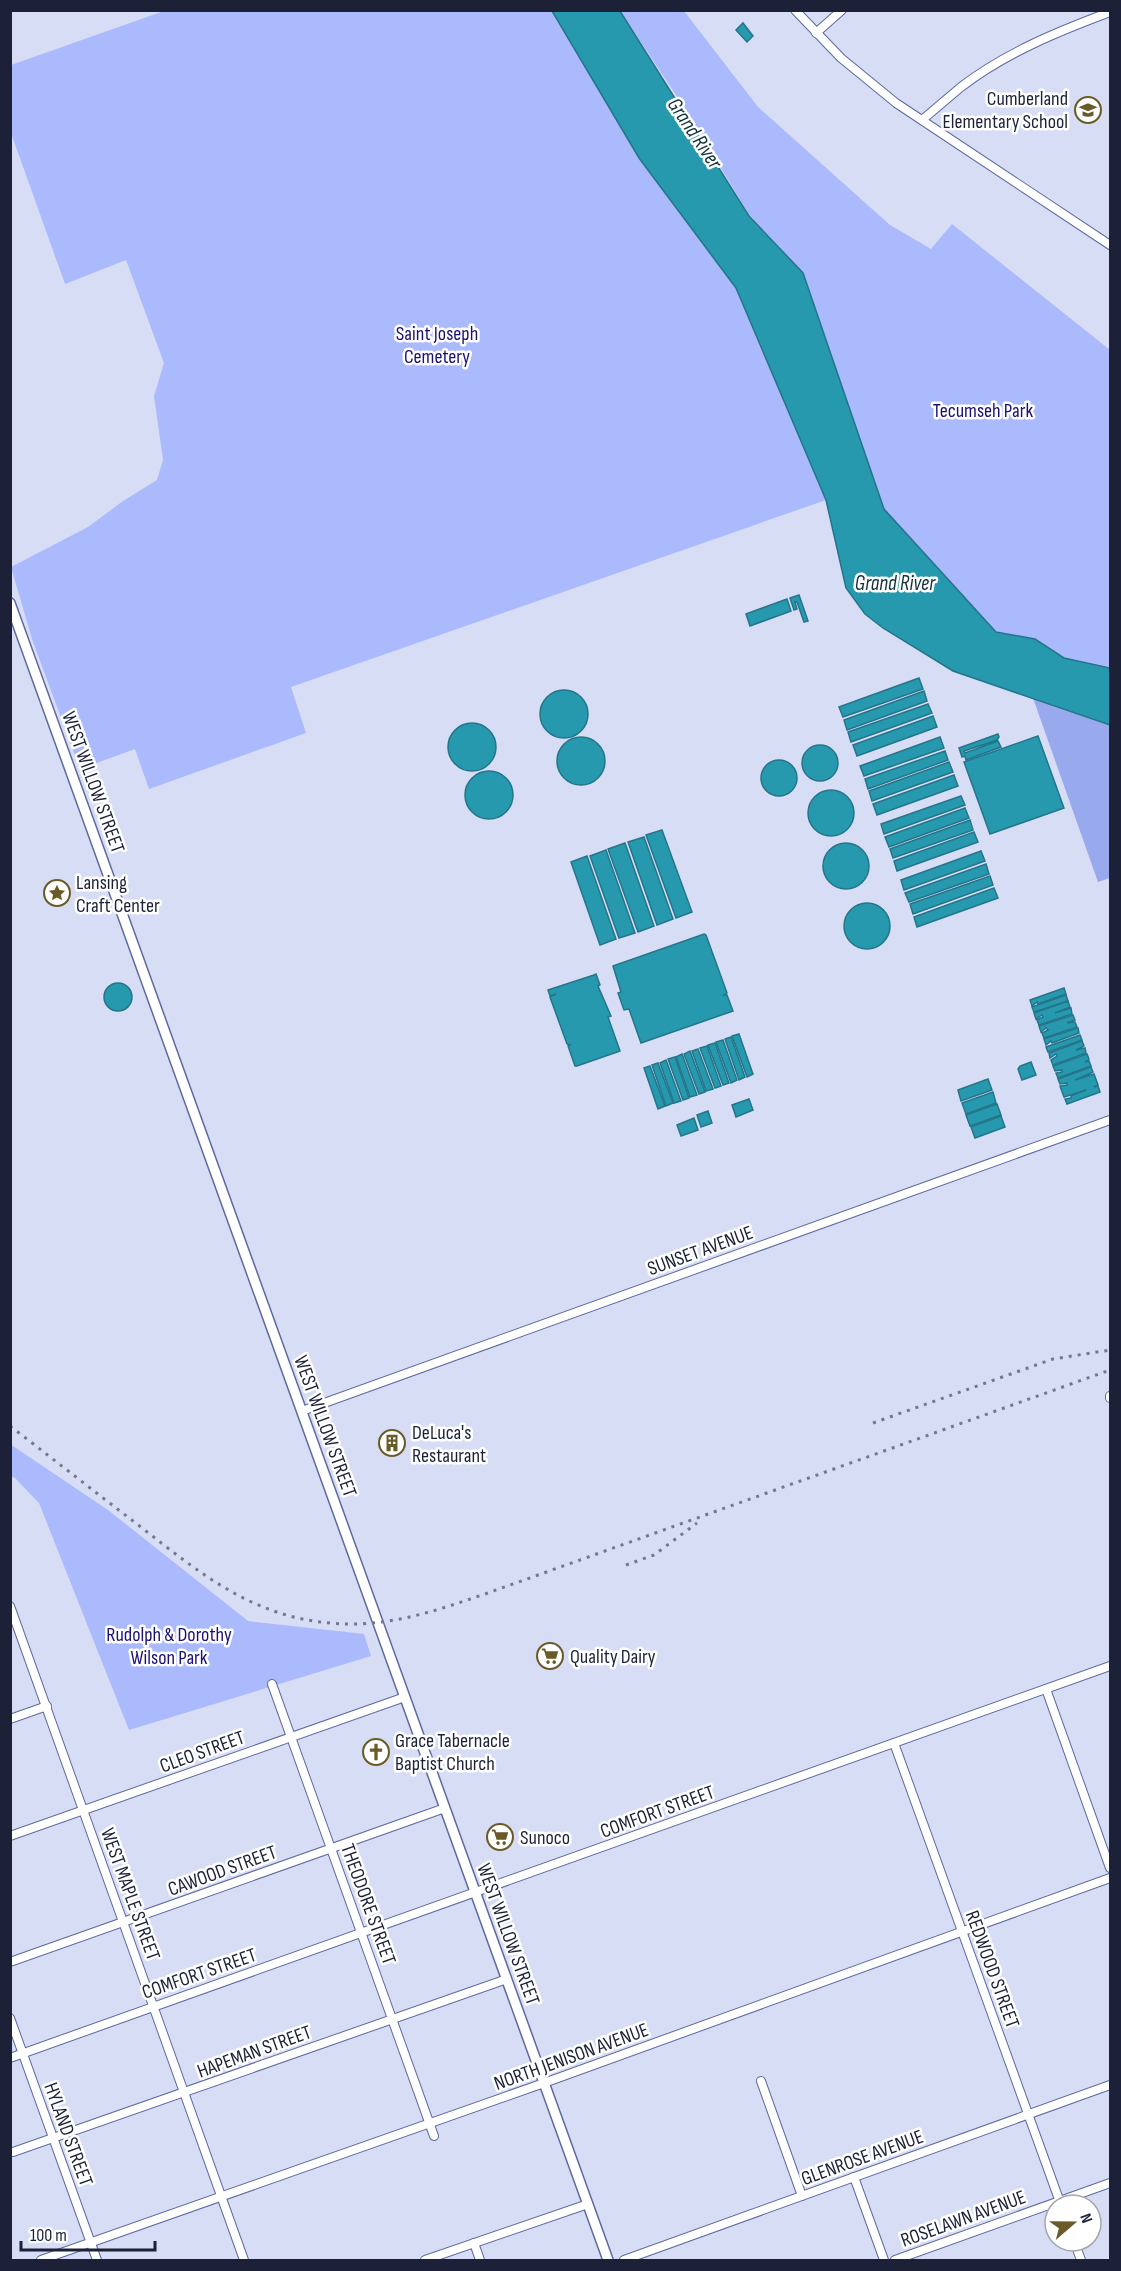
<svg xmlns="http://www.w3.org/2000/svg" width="1121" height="2271" font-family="'Sofia Sans Condensed',sans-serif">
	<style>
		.green { fill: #aabafd }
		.forest { fill: #99a9ed }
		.water { fill: #2799ae; stroke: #24758a; stroke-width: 1.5 }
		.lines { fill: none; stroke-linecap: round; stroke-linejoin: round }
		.minor-casing { stroke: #5e6a9f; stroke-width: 10 }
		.tertiary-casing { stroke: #5e6a9f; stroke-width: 12 }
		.minor { stroke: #fff; stroke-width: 8 }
		.tertiary { stroke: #fff; stroke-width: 9 }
		.rail { stroke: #72788f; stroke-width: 3; stroke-dasharray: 3 6; stroke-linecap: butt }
		.labels { text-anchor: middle; stroke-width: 5; stroke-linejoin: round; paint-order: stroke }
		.poi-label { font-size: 20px; fill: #1c2137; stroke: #fff; text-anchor: start }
		.park-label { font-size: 20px; fill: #190f75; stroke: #fff }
		.street-label { font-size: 20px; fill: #1c2137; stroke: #fff }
		.water-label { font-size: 21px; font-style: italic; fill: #103137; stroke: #fff }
	</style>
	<rect width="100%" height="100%" fill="#d7ddf5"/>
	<g class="green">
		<path d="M164 11H552L639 158 736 288 826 500 291 687 306 733 149 789 135 749 80 769 32 639 11 567 88 527 123 501 157 480 163 460 154 396 164 363 126 260 65 284 11 133V65Z"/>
		<path d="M620 11H684L758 107 890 225 931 249 952 224 1110 350V672L1064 658 1035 639 996 632 884 509 803 273 750 216 682 104Z"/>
		<path d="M10 1444 108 1510 248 1621 364 1634 371 1656 129 1730 39 1503 14 1477 11 1478Z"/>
	</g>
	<path class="forest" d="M1033 698 1110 725V878L1098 882Z"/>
	<g class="water">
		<path d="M552 11H620L749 216 803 273 884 509 996 632 1035 639 1064 658 1110 668V725L953 671 883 628 865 614 846 588 826 500 736 288 639 158Z"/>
		<path d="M743 23 753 36 747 42 736 30Z"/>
		<path d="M799 595 808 621 804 622 797 602H795L797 609 794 610 790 598Z"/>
		<path d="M787 599 791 611 750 626 746 614Z"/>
		<path d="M919 678 923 689 843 717 839 707Z"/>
		<circle cx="564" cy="714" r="24"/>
		<path d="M924 691 927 701 847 730 844 720Z"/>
		<path d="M928 704 932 713 851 742 848 732Z"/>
		<path d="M933 716 937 727 857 756 853 745Z"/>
		<circle cx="472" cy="747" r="24"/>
		<path d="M998 734 999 737 997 740 964 751 965 753 998 741 1001 747 966 760 965 756 962 757 959 748Z"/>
		<path d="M1038 736 1064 808 990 834 964 762Z"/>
		<circle cx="581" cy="761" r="24"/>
		<path d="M940 737 944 748 864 776 860 766Z"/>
		<circle cx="820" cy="763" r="18"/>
		<path d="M945 751 948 760 868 789 865 779Z"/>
		<circle cx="779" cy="778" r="18"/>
		<path d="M949 762 953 772 872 801 869 791Z"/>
		<circle cx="489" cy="795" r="24"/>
		<path d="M954 775 958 786 877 815 873 804Z"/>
		<circle cx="831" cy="813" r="23"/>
		<path d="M961 796 965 805 884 834 881 824Z"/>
		<path d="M965 808 969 818 889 847 885 837Z"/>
		<path d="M970 820 973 830 893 858 890 849Z"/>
		<path d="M662 830 692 912 676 918 646 835Z"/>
		<path d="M974 832 978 842 897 871 894 861Z"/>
		<path d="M644 837 673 919 657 925 628 842Z"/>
		<path d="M625 843 654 926 638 932 608 849Z"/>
		<circle cx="846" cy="866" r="23"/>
		<path d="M606 850 635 933 619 938 590 856Z"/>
		<path d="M981 851 985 861 904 890 901 880Z"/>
		<path d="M587 856 616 939 600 945 571 862Z"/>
		<path d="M986 864 989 874 909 902 905 893Z"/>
		<path d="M990 876 993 885 913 914 910 904Z"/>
		<path d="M994 888 998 898 917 927 914 917Z"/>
		<circle cx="867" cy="926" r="23"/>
		<path d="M704 934 706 935 727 993 724 995H727L733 1011 641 1043 629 1009 624 1010 618 993 621 992 613 966Z"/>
		<path d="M594 975 596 974 600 985 598 986 611 1016 608 1017 620 1051 577 1066H575L568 1046 570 1045 567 1044 550 997 556 994 550 996 548 990Z"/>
		<circle cx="118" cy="997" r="14"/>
		<path d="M1064 988 1066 994 1038 1004 1037 1002 1032 1006 1030 1000Z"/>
		<path d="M1066 995 1068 1001 1034 1012 1032 1007Z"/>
		<path d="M1068 1001 1070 1007 1055 1013 1071 1008 1072 1014 1039 1025 1037 1020 1043 1017 1042 1015 1036 1019 1034 1013Z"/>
		<path d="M1073 1015 1075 1020 1067 1023 1075 1022 1077 1027 1044 1038 1042 1033 1048 1030 1046 1028 1041 1032 1039 1026Z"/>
		<path d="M1078 1028 1079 1033 1052 1043 1051 1041 1046 1045 1044 1039Z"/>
		<path d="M739 1034 753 1074 747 1077 732 1036Z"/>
		<path d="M1080 1035 1082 1040 1048 1052 1046 1047Z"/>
		<path d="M731 1037 745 1077 739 1080 725 1039Z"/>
		<path d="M723 1040 737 1080 731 1083 716 1042Z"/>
		<path d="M1082 1041 1084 1046 1076 1050 1085 1048 1086 1053 1053 1065 1051 1060 1057 1056 1056 1054 1050 1058 1049 1053Z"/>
		<path d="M715 1043 729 1083 723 1085 708 1045Z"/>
		<path d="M707 1046 721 1086 715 1088 700 1048Z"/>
		<path d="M698 1049 713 1089 706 1091 692 1051Z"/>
		<path d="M690 1051 705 1092 699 1094 684 1054Z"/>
		<path d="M682 1054 697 1095 690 1097 676 1057Z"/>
		<path d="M1087 1054 1089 1059 1085 1062 1089 1061 1091 1066 1058 1078 1056 1073 1062 1072V1070L1055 1071 1053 1066Z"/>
		<path d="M675 1057 689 1098 683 1100 668 1059Z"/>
		<path d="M666 1060 681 1101 674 1103 660 1063Z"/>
		<path d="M1031 1062 1036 1075 1022 1080 1018 1069 1020 1066Z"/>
		<path d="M658 1063 673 1103 666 1106 652 1065Z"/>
		<path d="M650 1066 665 1106 658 1109 644 1068Z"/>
		<path d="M1091 1067 1093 1072 1075 1080 1094 1074 1098 1085 1094 1087 1098 1086 1100 1092 1067 1104 1065 1099 1071 1098V1096L1086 1090 1064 1097 1060 1086 1067 1085V1083L1060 1084 1058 1079Z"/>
		<path d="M988 1079 992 1090 961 1101 958 1090Z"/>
		<path d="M993 1092 996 1103 966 1114 962 1103Z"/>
		<path d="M749 1099 753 1110 736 1117 732 1105Z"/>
		<path d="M997 1104 1001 1115 970 1126 966 1115Z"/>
		<path d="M708 1111 712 1123 701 1127 697 1115Z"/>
		<path d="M1001 1116 1005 1127 975 1138 971 1127Z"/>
		<path d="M694 1118 698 1130 681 1136 677 1125Z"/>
	</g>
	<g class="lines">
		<defs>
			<g id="minor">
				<path d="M795 10 841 58 896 103 1110 245"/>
				<path d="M816 33 842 10"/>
				<path d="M922 120C935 109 948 98 961 87 1005 53 1059 31 1110 12"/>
				<path d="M1110 1396V1398"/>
				<path d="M302 1411 1110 1120"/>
				<path d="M10 1606 244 2260"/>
				<path d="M272 1684 434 2136"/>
				<path d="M1046 1689 1110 1868"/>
				<path d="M10 1719 47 1706"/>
				<path d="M894 1743 1061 2205"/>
				<path d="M10 1836 405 1697"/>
				<path d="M10 1962 445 1808"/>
				<path d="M10 2018 97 2260"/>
				<path d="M10 2058 1110 1666"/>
				<path d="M761 2081 802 2196"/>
				<path d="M13 2152 507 1979"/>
				<path d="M854 2177 884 2260"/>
				<path d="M1074 2241 1081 2260"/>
				<path d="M474 2243 480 2260"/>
				<path d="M41 2260 544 2083 1110 1878"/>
				<path d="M425 2260 588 2204"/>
				<path d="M624 2260 1110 2085"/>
				<path d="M895 2260 1110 2183"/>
			</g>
			<path id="tertiary" d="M10 603 608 2260"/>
		</defs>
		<use href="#minor" class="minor-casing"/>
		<use href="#tertiary" class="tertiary-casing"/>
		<use href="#minor" class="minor"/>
		<use href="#tertiary" class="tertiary"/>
		<g class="rail">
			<path d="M873 1423 1053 1359 1110 1350"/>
			<path d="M10 1426C53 1459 95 1492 137 1524 205 1577 260 1624 352 1624 398 1624 441 1609 485 1594L1110 1370"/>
			<path d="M626 1565 654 1555 697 1523"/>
		</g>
	</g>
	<defs>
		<symbol id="school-ring" viewBox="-11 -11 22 22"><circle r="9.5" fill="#fff" stroke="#695a27" stroke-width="1.5"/><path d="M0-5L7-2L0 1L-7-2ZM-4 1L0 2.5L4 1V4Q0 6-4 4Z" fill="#695a27"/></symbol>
		<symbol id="sight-ring" viewBox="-11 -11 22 22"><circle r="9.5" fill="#fff" stroke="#695a27" stroke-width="1.5"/><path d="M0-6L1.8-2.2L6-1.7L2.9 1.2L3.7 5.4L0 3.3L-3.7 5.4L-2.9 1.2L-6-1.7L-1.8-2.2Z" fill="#695a27"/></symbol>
		<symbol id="building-ring" viewBox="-11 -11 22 22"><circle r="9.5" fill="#fff" stroke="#695a27" stroke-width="1.5"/><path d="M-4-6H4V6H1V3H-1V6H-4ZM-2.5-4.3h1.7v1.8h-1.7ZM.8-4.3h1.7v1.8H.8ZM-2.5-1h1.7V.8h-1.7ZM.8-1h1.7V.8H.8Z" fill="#695a27"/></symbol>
		<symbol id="supermarket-ring" viewBox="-11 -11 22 22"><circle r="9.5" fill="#fff" stroke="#695a27" stroke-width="1.5"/><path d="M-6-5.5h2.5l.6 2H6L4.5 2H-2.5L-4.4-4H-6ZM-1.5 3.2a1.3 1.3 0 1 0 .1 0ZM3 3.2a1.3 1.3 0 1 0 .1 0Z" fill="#695a27"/></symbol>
		<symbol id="church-ring" viewBox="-11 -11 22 22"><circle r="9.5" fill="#fff" stroke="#695a27" stroke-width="1.5"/><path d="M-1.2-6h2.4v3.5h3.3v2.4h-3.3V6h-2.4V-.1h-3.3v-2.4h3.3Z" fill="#695a27"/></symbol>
	</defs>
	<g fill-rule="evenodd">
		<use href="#school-ring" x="1073" y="95" width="30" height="30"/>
		<use href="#sight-ring" x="42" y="878" width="30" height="30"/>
		<use href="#building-ring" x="377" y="1428" width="30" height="30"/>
		<use href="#supermarket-ring" x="535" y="1641" width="30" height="30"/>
		<use href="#church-ring" x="361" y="1737" width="30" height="30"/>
		<use href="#supermarket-ring" x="485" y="1822" width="30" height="30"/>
	</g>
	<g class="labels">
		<g class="poi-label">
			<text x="1068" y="105" text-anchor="end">Cumberland<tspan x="1068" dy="23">Elementary School</tspan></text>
			<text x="76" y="889">Lansing<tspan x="76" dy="23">Craft Center</tspan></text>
			<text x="412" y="1439">DeLuca's<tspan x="412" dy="23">Restaurant</tspan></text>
			<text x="570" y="1663">Quality Dairy</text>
			<text x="395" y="1747">Grace Tabernacle<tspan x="395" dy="23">Baptist Church</tspan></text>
			<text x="520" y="1844">Sunoco</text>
		</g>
		<g class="park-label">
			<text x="437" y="340">Saint Joseph<tspan x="437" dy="23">Cemetery</tspan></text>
			<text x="983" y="417">Tecumseh Park</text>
			<text x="169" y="1641">Rudolph &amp; Dorothy<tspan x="169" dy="23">Wilson Park</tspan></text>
		</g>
		<g class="street-label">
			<text transform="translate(94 782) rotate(70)" y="7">WEST WILLOW STREET</text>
			<text transform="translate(700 1250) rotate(-20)" y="7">SUNSET AVENUE</text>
			<text transform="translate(326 1426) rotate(70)" y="7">WEST WILLOW STREET</text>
			<text transform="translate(202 1751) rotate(-20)" y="7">CLEO STREET</text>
			<text transform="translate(657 1811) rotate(-20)" y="7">COMFORT STREET</text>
			<text transform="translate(222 1870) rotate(-20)" y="7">CAWOOD STREET</text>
			<text transform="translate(131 1894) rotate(70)" y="7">WEST MAPLE STREET</text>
			<text transform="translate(369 1904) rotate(70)" y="7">THEODORE STREET</text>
			<text transform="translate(509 1934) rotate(70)" y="7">WEST WILLOW STREET</text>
			<text transform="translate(993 1969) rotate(70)" y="7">REDWOOD STREET</text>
			<text transform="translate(199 1973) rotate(-19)" y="7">COMFORT STREET</text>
			<text transform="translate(254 2051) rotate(-20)" y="7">HAPEMAN STREET</text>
			<text transform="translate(571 2056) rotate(-20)" y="7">NORTH JENISON AVENUE</text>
			<text transform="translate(69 2134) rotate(70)" y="7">HYLAND STREET</text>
			<text transform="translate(862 2157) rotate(-20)" y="7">GLENROSE AVENUE</text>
			<text transform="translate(963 2218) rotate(-20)" y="7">ROSELAWN AVENUE</text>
		</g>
		<g class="water-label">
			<text transform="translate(695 133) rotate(56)" y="7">Grand River</text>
			<text x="895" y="590">Grand River</text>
		</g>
	</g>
	<rect width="1121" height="2271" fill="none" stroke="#1c2137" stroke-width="24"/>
	<g transform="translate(1073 2223) rotate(70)"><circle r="28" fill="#ffffff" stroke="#a4a6af" stroke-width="1.5"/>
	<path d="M0-4.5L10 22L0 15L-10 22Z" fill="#695a27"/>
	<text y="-9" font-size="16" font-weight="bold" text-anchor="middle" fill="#1c2137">N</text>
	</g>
	<path d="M21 2241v9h134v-9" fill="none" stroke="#1c2137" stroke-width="3"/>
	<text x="30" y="2241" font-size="18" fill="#1c2137" stroke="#ffffff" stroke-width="4.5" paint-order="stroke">100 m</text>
</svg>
